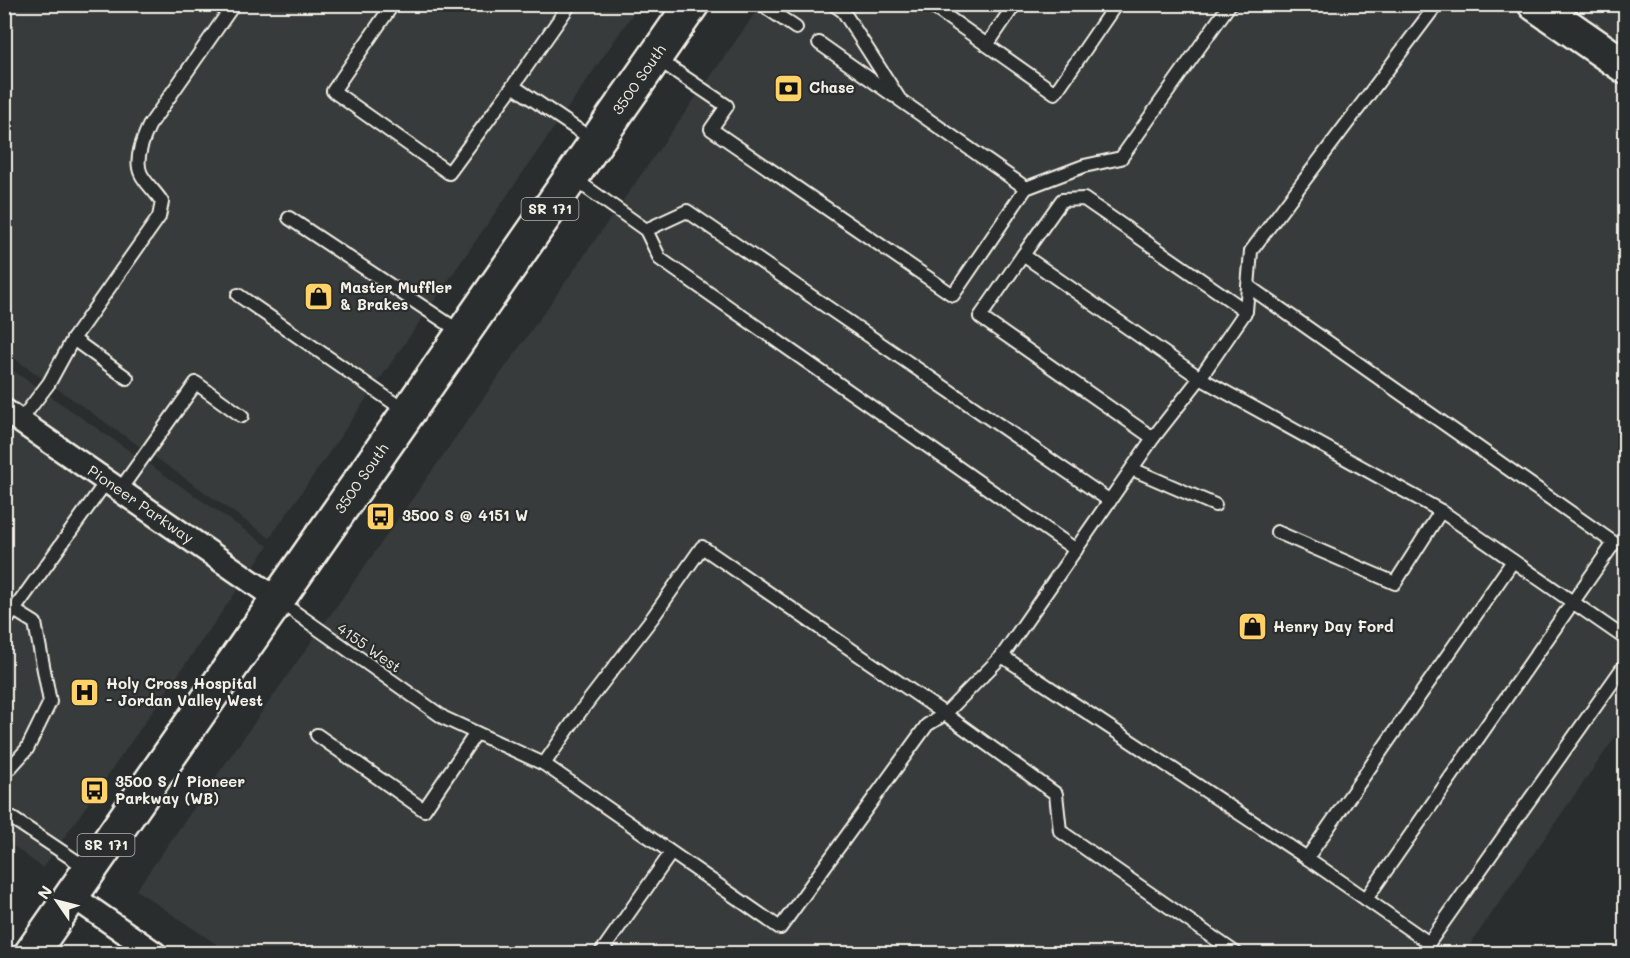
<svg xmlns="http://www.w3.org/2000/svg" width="1630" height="958" font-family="Mali,sans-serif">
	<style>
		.built { fill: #373a3a }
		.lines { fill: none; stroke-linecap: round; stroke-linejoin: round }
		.lane-casing { stroke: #f4f1e8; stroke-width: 16 }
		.street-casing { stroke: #f4f1e8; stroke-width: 27 }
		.secondary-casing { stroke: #f4f1e8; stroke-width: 38 }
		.primary-casing { stroke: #f4f1e8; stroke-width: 38 }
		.lane { stroke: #2a2d2e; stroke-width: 12 }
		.street { stroke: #2a2d2e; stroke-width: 22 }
		.secondary { stroke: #2a2d2e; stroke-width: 33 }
		.primary { stroke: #2a2d2e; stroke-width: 33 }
		.labels { text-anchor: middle; stroke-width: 4.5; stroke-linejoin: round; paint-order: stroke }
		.shield { fill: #2a2d2e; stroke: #b7b6b0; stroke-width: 1.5 }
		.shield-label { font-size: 14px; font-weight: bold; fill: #f4f1e8 }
		.street-label { font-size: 15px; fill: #f4f1e8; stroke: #2a2d2e }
		.poi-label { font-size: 15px; font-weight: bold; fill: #f4f1e8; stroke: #2a2d2e; text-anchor: start }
	</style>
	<rect width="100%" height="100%" fill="#2a2d2e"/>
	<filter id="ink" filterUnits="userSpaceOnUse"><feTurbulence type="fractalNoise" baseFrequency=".0167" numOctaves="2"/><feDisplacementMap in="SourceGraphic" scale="12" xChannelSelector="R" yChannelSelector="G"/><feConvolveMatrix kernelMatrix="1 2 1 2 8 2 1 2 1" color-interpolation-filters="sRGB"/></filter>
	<g filter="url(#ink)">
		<g class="built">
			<path d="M5 5H639L270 538 5 352Z"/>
			<path d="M761 5H1625V723L1464 953 231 954 136 890Z"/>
			<path d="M5 365 268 546 43 868 5 840Z"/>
		</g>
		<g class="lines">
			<defs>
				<g id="lane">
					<path d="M393 4 333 91 449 173 513 86"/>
					<path d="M570 4 513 86 596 142"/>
					<path d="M761 4 796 28"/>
					<path d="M833 4 843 11 900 100 1026 188"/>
					<path d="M929 4 1055 93 1116 4"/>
					<path d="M819 43 894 96"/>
					<path d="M987 45 1015 4"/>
					<path d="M656 58 727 106 711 129 953 295 1026 188 1084 166 1121 158 1230 4"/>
					<path d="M573 178 646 230 660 259 1076 550"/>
					<path d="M289 218 462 333"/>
					<path d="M646 230 687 211 1110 501"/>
					<path d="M1023 255 980 317 1153 438"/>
					<path d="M1248 286 1614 543 1366 899"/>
					<path d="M238 295 407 412"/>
					<path d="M1246 311 1084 199 1062 200 1023 255 1200 378 1441 511 1626 639"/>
					<path d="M73 339 127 378"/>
					<path d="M20 421 49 383 73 339 159 217 162 202C156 192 146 184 141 174 134 160 143 139 149 126L234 4"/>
					<path d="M1132 469 1215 505"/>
					<path d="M119 491 196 383 242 416"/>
					<path d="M1277 532 1395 583 1441 511"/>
					<path d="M279 601 444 718 544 764 780 928 927 725 945 714 1002 656 1153 438 1200 378 1246 311 1251 251 1437 4"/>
					<path d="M4 624 106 482"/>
					<path d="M1002 656 1307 858 1429 943"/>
					<path d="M317 735 424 810 476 733"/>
					<path d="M544 764 580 712 653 617 702 547 945 714 1056 794 1060 831 1237 954"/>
					<path d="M4 770 10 768 27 749 50 702 35 623 14 610"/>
					<path d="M4 813 88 869"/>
					<path d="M1307 858 1513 561"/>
					<path d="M124 954 135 939"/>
					<path d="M600 954 671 853"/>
					<path d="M1421 954 1626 663"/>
				</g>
				<g id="street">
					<path id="s1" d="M4 410 278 600"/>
					<path d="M71 895 156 954"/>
				</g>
				<path id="secondary" d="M1535 4 1626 67"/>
				<g id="primary">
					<path id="s2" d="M31 954 692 4"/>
				</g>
			</defs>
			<use href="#lane" class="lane-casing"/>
			<use href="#street" class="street-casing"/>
			<use href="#secondary" class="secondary-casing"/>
			<use href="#primary" class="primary-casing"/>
			<use href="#lane" class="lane"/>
			<use href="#street" class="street"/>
			<use href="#secondary" class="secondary"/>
			<use href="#primary" class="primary"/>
		</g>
	</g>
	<defs>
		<symbol id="bank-square" viewBox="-11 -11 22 22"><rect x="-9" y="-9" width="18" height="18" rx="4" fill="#ffd166" stroke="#2a2d2e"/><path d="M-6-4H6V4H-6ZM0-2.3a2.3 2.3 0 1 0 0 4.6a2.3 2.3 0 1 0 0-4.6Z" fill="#111"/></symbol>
		<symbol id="shop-square" viewBox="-11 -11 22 22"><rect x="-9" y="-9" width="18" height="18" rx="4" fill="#ffd166" stroke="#2a2d2e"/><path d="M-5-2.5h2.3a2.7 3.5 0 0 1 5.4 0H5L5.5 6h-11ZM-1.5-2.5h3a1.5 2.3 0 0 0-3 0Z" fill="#111"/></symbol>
		<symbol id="bus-square" viewBox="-11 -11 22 22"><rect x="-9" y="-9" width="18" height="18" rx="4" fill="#ffd166" stroke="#2a2d2e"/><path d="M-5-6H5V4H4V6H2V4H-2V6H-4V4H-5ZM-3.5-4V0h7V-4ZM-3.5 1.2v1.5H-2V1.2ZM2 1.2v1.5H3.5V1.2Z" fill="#111"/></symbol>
		<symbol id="hospital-square" viewBox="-11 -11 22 22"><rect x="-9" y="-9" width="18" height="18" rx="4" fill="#ffd166" stroke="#2a2d2e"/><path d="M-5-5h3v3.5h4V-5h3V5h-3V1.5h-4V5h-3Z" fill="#111"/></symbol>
	</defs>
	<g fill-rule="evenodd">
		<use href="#bank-square" x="772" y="72" width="33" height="33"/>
		<use href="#shop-square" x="302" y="280" width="33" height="33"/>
		<use href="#bus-square" x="364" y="500" width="33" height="33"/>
		<use href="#shop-square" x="1236" y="610" width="33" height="33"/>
		<use href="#hospital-square" x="68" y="676" width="33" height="33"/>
		<use href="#bus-square" x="78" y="774" width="33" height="33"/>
	</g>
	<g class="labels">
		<g class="shield">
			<rect x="521.5" y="198" width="57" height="22" rx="4.5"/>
			<rect x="77.5" y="834" width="57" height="22" rx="4.5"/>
		</g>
		<g class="shield-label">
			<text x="550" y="214">SR 171</text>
			<text x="106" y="850">SR 171</text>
		</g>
		<g class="street-label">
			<text dy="5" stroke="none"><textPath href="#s2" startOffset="1065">3500 South</textPath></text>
			<text dy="5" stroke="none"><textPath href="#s2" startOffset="579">3500 South</textPath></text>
			<text dy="5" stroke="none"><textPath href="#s1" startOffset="166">Pioneer Parkway</textPath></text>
			<text transform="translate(369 648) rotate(35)" y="5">4155 West</text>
		</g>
		<g class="poi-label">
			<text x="809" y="93">Chase</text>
			<text x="340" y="293">Master Muffler<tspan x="340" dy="17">&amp; Brakes</tspan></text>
			<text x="402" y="521">3500 S @ 4151 W</text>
			<text x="1273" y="632">Henry Day Ford</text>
			<text x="106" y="689">Holy Cross Hospital<tspan x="106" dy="17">- Jordan Valley West</tspan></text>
			<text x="115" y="787">3500 S / Pioneer<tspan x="115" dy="17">Parkway (WB)</tspan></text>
		</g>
	</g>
	<rect width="1630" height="958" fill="none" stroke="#2a2d2e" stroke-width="24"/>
	<rect x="12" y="12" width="1606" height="934" fill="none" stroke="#f4f1e8" stroke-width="2" filter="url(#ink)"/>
	<g transform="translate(57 901) rotate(305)" stroke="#2a2d2e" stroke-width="4.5" paint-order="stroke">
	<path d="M0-4.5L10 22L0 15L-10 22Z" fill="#f4f1e8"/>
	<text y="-9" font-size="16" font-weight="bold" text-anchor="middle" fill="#f4f1e8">N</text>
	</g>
</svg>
